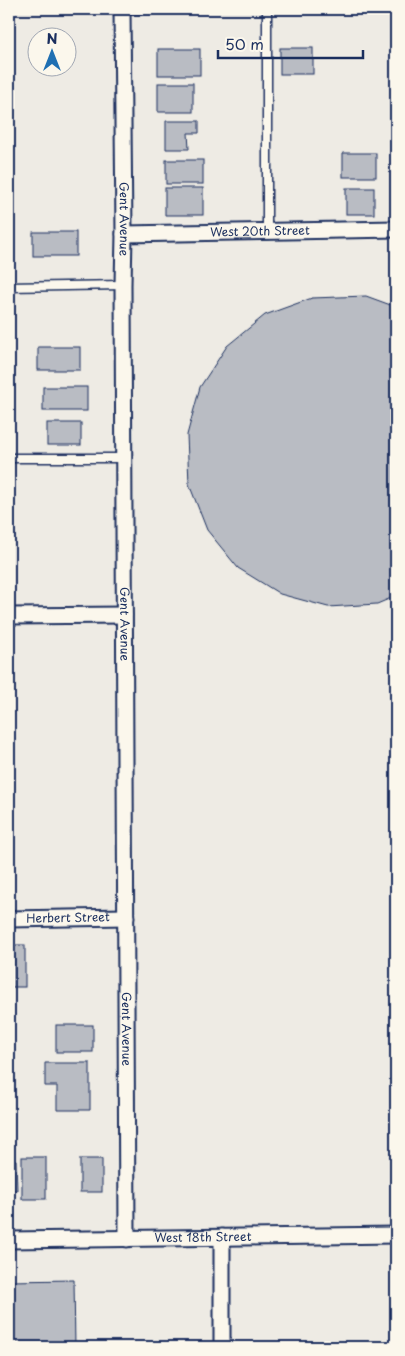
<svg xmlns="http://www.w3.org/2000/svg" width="405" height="1356" font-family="'Playpen Sans',sans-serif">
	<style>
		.building { fill: #b9bcc3; stroke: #1b2f5e }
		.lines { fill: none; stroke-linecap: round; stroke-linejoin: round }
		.lane-casing { stroke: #1b2f5e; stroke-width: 11 }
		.street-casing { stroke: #1b2f5e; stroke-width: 19 }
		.lane { stroke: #fbf7ec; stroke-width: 8 }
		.street { stroke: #fbf7ec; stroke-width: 15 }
		.labels { text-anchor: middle; stroke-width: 4; stroke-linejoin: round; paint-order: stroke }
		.street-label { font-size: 12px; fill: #1b2f5e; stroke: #fbf7ec }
	</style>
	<rect width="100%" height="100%" fill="#eeebe4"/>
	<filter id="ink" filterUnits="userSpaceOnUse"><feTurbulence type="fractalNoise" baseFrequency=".02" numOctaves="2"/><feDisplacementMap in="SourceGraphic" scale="10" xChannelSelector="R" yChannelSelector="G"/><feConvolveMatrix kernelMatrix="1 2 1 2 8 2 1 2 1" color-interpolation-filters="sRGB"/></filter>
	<g filter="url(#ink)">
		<g class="building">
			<rect x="280" y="48" width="33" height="26"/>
			<rect x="158" y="49" width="42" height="26"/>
			<rect x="158" y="83" width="35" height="29"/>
			<path d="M166 121H199V133H188L189 149H166Z"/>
			<rect x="343" y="153" width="33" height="24"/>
			<rect x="166" y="160" width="37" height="24"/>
			<rect x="165" y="188" width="38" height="27"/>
			<rect x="346" y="188" width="28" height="26"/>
			<rect x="33" y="232" width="43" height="24"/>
			<path d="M366 296 396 307V596L377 604 328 607 280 594 238 568 207 530 189 484 187 435 200 387 227 346 265 315 312 298Z"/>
			<rect x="38" y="347" width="42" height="23"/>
			<rect x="43" y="387" width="44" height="24"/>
			<rect x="47" y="423" width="34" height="22"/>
			<rect x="9" y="945" width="16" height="42"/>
			<rect x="56" y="1025" width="37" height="27"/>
			<path d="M45 1063H90V1110H57V1086H45Z"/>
			<rect x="22" y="1157" width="24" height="42"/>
			<rect x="80" y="1159" width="22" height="33"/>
			<path d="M9 1160H16L17 1190H9Z"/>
			<path d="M74 1280 75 1347H9V1281Z"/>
		</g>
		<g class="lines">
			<defs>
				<g id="lane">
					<path d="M122 9H158"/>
					<path d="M267 231V9"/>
					<path d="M9 287 123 285"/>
					<path d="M9 458H124"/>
				</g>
				<g id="street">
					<path id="s1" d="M122 9 124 234 123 285 127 1239"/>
					<path id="s2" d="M124 234 396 229"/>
					<path d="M9 616 124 615"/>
					<path id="s3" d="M9 919 126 917"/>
					<path d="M222 1237V1347"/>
					<path id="s4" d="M9 1240 396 1235"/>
				</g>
			</defs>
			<use href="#lane" class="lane-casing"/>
			<use href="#street" class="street-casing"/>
			<use href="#lane" class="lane"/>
			<use href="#street" class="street"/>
		</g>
	</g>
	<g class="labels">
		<g class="street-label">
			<text dy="4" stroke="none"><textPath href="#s1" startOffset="210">Gent Avenue</textPath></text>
			<text dy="4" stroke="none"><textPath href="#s2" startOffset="136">West 20th Street</textPath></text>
			<text dy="4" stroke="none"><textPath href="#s1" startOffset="615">Gent Avenue</textPath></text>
			<text dy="4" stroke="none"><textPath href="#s3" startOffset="59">Herbert Street</textPath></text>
			<text dy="4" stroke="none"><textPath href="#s1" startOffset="1020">Gent Avenue</textPath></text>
			<text dy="4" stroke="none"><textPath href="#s4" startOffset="194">West 18th Street</textPath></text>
		</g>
	</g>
	<rect width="405" height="1356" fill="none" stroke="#fbf7ec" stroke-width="30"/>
	<rect x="15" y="15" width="375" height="1326" fill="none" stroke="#1b2f5e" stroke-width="2" filter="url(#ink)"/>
	<g transform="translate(52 52)"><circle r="24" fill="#fbf7ec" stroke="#a1a7b3"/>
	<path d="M0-4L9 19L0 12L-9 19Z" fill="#1f6fb2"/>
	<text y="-8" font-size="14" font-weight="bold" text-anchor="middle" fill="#1b2f5e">N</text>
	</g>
	<path d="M218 50v8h145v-8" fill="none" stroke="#1b2f5e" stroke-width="2.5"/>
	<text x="225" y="50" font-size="15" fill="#1b2f5e" stroke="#fbf7ec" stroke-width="4" paint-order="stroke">50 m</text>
</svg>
